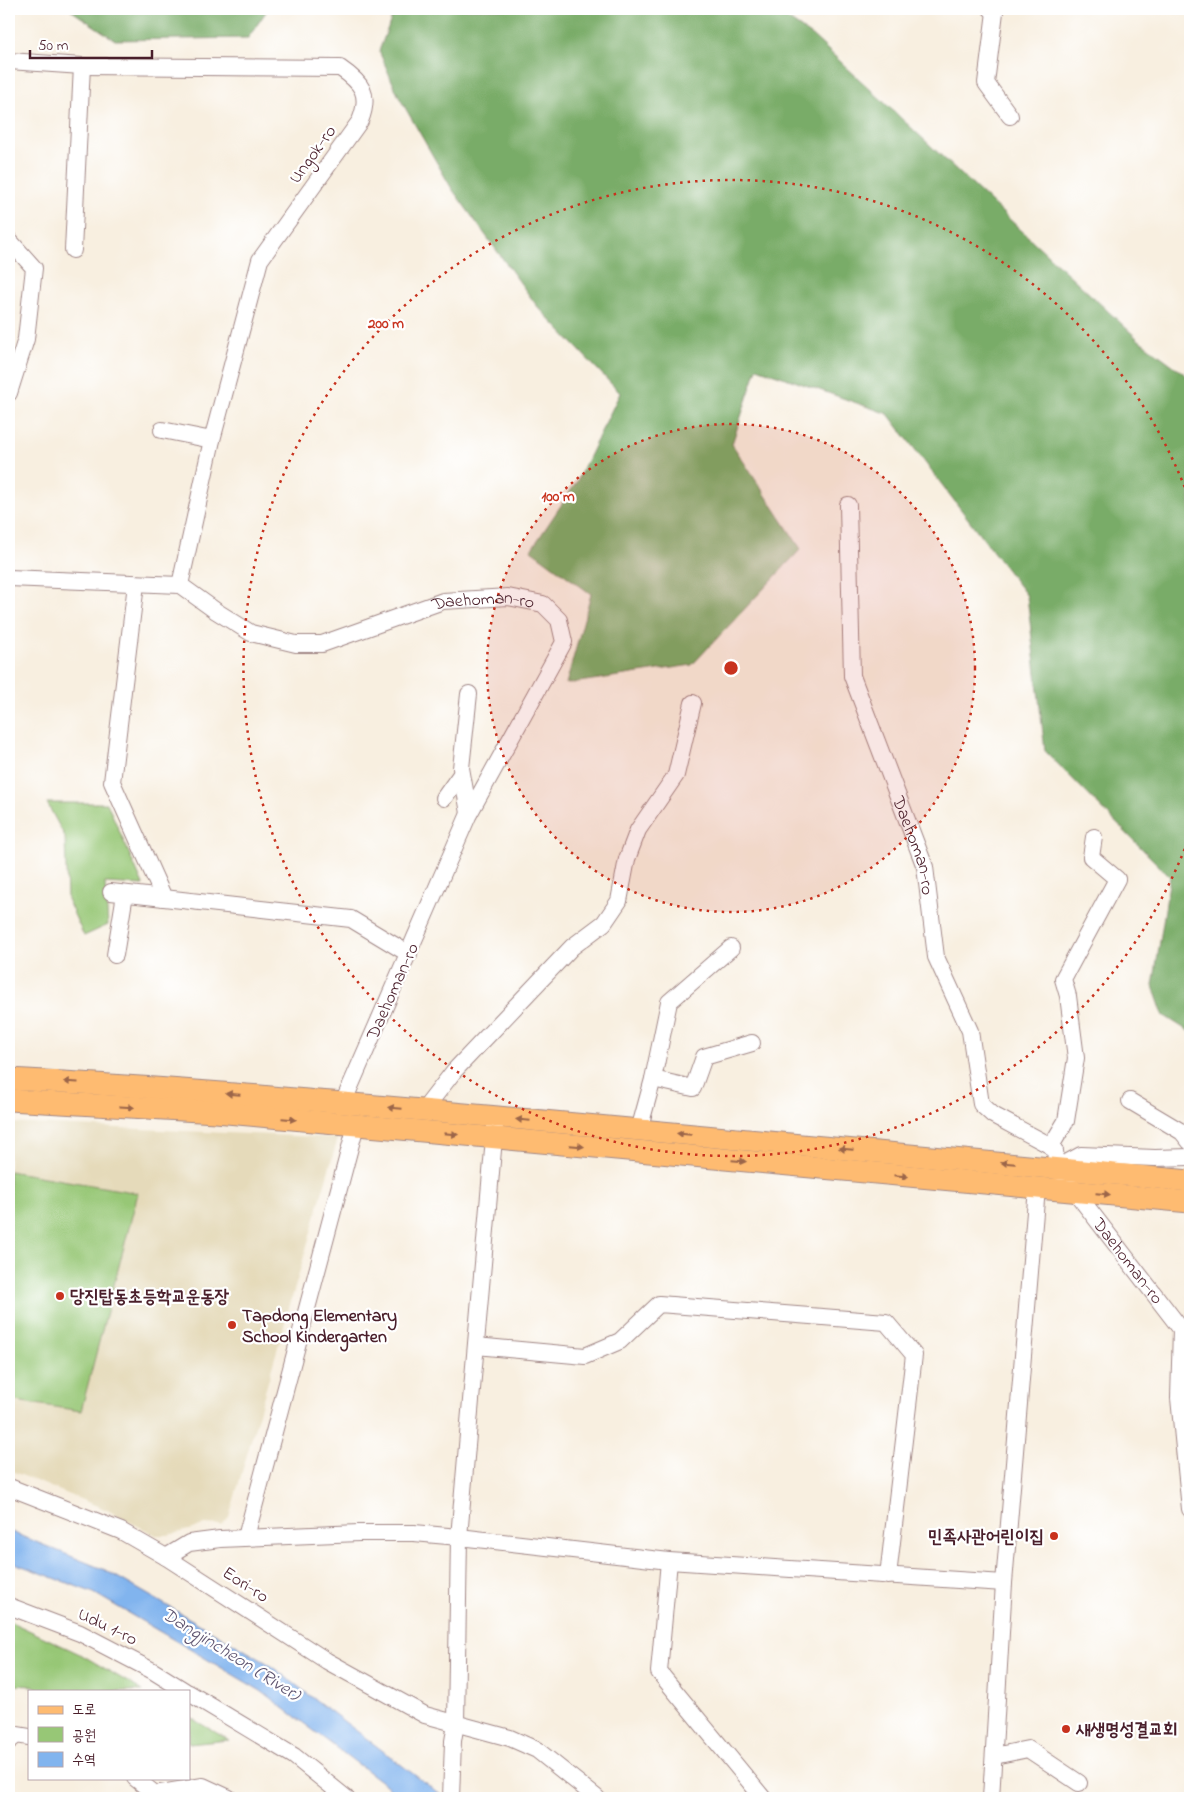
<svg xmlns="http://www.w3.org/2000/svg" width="1199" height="1807" font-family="'Indie Flower','Poor Story',sans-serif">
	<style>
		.built { fill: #e5daba }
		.green { fill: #97c776; stroke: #707350 }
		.forest { fill: #79ac67; stroke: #626649 }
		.water { fill: #81b4ee; stroke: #666a8c }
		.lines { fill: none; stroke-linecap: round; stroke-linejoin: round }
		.minor-casing { stroke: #a18786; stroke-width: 18 }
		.major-casing { stroke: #a18786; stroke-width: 23 }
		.minor { stroke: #fff; stroke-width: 16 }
		.major { stroke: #febb71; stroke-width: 21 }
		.oneway { fill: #9b654a }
		.ring { fill: none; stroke: #c8321e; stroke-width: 2.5; stroke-dasharray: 2.5 5 }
		.poi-dot { fill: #c8321e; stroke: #fff; stroke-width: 2 }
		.labels { text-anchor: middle; stroke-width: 4.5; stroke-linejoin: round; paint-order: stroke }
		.street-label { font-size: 18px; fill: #4a1f2b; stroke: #fff }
		.poi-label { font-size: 18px; font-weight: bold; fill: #4a1f2b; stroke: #fff; text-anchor: start }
		.water-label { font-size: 19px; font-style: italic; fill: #5d536f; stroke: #fff }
		.centre { fill: #c8321e; stroke: #fff; stroke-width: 2.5 }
		.ring-label { font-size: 15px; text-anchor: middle; font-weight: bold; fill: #c8321e; stroke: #fff; stroke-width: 4.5; stroke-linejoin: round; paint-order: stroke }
	</style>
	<rect width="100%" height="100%" fill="#fff"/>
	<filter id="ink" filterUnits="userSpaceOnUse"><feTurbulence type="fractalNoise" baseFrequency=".02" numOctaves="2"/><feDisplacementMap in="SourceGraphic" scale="10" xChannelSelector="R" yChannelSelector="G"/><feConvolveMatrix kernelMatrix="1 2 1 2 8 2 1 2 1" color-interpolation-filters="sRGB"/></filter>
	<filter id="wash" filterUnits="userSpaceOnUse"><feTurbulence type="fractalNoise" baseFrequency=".0096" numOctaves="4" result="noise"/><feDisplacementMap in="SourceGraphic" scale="20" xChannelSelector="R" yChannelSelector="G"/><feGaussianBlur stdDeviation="1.12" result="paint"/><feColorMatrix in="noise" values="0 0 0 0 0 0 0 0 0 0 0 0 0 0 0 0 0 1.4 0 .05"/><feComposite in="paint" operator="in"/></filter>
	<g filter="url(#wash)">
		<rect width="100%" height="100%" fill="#f8efe0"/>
		<path class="built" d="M9 1123 338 1138 229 1517 222 1525 205 1524 193 1529 168 1535H156L107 1510 9 1470Z"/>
		<g class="green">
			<path d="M47 803H107L143 885 105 883 108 925 84 936 67 899 65 837Z"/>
			<path d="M9 1171 138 1193 81 1411 9 1400Z"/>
			<path d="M9 1621 82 1655 143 1691H42L34 1686 9 1685Z"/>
			<path d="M189 1717 229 1740 189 1744Z"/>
		</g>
		<g class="forest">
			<path d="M69 9H268L248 38 115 40Z"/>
			<path d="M395 9H773L814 37 1139 340 1190 378V1032L1163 1015 1153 986 1170 877 1045 751 1027 596 888 414 757 368 732 444 801 549 692 665 566 684 591 594 531 550 576 483 620 393 537 306 452 189 399 97 379 51Z"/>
		</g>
		<path class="water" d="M9 1531 105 1570 267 1663 445 1798H403L261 1691 94 1593 9 1561Z"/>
	</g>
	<g filter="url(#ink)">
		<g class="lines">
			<defs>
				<g id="minor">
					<path d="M991 9 995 12 986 83 1010 116"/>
					<path d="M9 61 82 66 340 68C362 83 371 94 360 121L260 260 212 440 180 585"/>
					<path d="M9 240 34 268 26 339 9 393"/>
					<path d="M73 250 82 66"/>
					<path d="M162 430 212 440"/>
					<path id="s1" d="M848 505 852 676 925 867 936 957 970 1031 981 1104 993 1115 1051 1146 1055 1151 1057 1168 1181 1329 1179 1398 1190 1509"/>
					<path id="s2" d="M9 578 180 585 216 611 251 633 296 644H322L443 601 508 597 543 604 559 620 564 642 468 816 343 1103"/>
					<path d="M136 584 112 782 164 898 351 919 409 954"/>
					<path d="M469 694 461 768 469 813"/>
					<path d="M444 798 461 774"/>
					<path d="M111 892 164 898"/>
					<path d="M115 955 125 894"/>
					<path d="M653 1079 693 1088 704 1057 752 1043"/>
					<path d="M1130 1101 1182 1132 1190 1142"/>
					<path d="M423 1111 454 1071 572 947 604 923 619 901 627 859 638 830 676 775 693 703"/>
					<path d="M639 1130 653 1079 669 1002 731 948"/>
					<path d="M1051 1146 1066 1121 1076 1058 1068 996 1063 979 1117 879 1091 857 1094 837"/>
					<path d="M1057 1168 1081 1155 1155 1158 1190 1157"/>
					<path d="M476 1346 585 1356 620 1341 659 1304 886 1322 914 1355 888 1576"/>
					<path d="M9 1487 121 1531 166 1557 327 1661 425 1715 510 1738 537 1750 597 1798"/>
					<path d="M246 1537 356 1125"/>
					<path d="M166 1557 189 1543 220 1539 359 1533H414L459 1537 669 1561 1004 1583"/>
					<path d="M669 1561 659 1672 763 1798"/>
					<path d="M9 1606 80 1633 153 1671 185 1691"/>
					<path d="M189 1693 294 1756 346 1798"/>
					<path d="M9 1741 17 1735 29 1737"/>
					<path d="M994 1756 1028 1749 1079 1783"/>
					<path d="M135 1778 155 1794 203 1786 229 1798"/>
					<path d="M451 1798 453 1741 456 1723 459 1537 495 1127"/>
					<path d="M991 1798 1004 1583 1037 1188"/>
				</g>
				<g id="major">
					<path d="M9 1079C187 1088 365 1105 543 1121 759 1141 975 1160 1190 1181"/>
					<path d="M9 1100 216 1112 1190 1202"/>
				</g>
			</defs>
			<use href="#minor" class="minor-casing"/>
			<use href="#major" class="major-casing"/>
			<use href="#minor" class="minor"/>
			<use href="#major" class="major"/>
		</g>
		<defs><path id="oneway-solid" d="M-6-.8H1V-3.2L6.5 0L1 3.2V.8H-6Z" transform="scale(1.25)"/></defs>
		<g class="oneway">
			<use href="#oneway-solid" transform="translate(71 1082) rotate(-177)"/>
			<use href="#oneway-solid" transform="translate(233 1094) rotate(-175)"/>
			<use href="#oneway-solid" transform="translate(127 1107) rotate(3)"/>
			<use href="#oneway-solid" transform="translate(395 1108) rotate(-175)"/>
			<use href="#oneway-solid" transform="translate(289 1119) rotate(5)"/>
			<use href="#oneway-solid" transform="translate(523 1120) rotate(-175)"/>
			<use href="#oneway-solid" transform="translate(451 1134) rotate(5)"/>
			<use href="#oneway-solid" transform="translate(684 1134) rotate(-175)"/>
			<use href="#oneway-solid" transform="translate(577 1146) rotate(5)"/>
			<use href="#oneway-solid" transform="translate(846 1149) rotate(-175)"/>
			<use href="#oneway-solid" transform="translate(739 1161) rotate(5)"/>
			<use href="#oneway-solid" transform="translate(1008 1163) rotate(-175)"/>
			<use href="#oneway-solid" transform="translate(901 1176) rotate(5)"/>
			<use href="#oneway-solid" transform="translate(1103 1194) rotate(5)"/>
		</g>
	</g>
	<circle cx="731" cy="668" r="244" fill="#c8321e" fill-opacity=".12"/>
	<g class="ring">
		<circle cx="731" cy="668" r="244"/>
		<path d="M1190 835A488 488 0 1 1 1190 501"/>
	</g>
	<g class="poi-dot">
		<circle cx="60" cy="1296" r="5"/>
		<circle cx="232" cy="1325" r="5"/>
		<circle cx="1054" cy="1536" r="5"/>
		<circle cx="1066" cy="1729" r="5"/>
	</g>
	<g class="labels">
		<g class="street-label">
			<text transform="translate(312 154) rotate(-54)" y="6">Ungok-ro</text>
			<text dy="6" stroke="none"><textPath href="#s2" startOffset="498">Daehoman-ro</textPath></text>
			<text dy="6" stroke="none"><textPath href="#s1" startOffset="352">Daehoman-ro</textPath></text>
			<text transform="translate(392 991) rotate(-66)" y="6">Daehoman-ro</text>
			<text dy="6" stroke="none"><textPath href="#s1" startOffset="844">Daehoman-ro</textPath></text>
			<text transform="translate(246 1584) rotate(33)" y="6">Eori-ro</text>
			<text transform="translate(108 1626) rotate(26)" y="6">Udu 1-ro</text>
		</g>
		<g class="poi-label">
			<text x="70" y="1302">당진탑동초등학교운동장</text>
			<text x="242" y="1321">Tapdong Elementary<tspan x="242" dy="21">School Kindergarten</tspan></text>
			<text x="1044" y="1542" text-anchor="end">민족사관어린이집</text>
			<text x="1076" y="1735">새생명성결교회</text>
		</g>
		<g class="water-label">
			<text transform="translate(232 1653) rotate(32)" y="7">Dangjincheon (River)</text>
		</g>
	</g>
	<circle cx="731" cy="668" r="8" class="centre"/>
	<g class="ring-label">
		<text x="386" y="328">200 m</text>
		<text x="558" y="501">100 m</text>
	</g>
	<rect width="1199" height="1807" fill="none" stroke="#fff" stroke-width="30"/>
	<rect x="28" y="1690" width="162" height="90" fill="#ffffff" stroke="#b7a5aa"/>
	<rect x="38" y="1706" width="25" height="8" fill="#febb71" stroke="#b7a5aa"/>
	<text x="72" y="1714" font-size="15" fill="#4a1f2b">도로</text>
	<rect x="38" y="1727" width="25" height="15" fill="#97c776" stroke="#b7a5aa"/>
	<text x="72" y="1740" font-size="15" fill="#4a1f2b">공원</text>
	<rect x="38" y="1752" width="25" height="15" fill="#81b4ee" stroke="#b7a5aa"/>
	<text x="72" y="1764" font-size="15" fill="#4a1f2b">수역</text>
	<path d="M30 50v8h122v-8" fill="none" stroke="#4a1f2b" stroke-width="2.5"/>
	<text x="38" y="50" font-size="15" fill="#4a1f2b" stroke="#ffffff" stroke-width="4" paint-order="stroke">50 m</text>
</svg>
